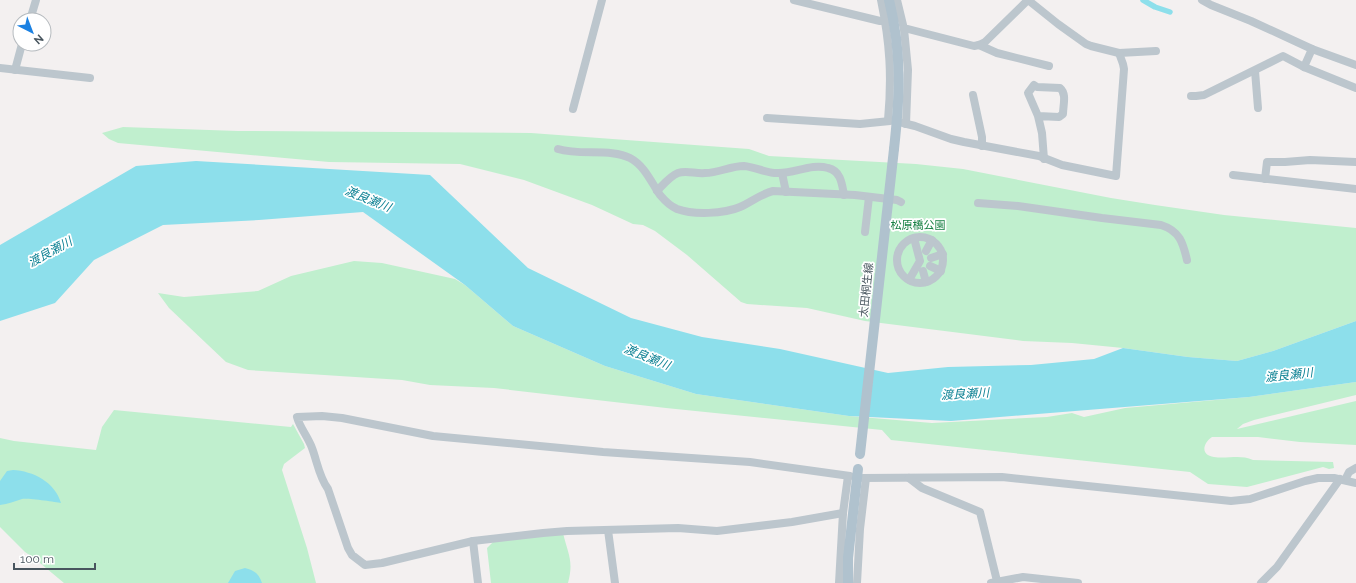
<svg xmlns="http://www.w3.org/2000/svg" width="1356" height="583" font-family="Raleway,'Noto Sans JP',sans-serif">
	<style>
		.green { fill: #c0efce }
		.water { fill: #8ddfeb }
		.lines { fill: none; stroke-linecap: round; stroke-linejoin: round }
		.canal { stroke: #8ddfeb; stroke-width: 5.5 }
		.minor { stroke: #bcc6cd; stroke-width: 8 }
		.major { stroke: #b0c2ce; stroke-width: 10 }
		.major-bridge { stroke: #b0c2ce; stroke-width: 10 }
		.labels { text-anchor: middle; stroke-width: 3.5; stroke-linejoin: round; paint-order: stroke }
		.park-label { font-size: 11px; fill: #188044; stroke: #fff }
		.street-label { font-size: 11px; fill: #48555e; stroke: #fff }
		.water-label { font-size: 12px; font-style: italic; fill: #0e8294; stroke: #fff }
	</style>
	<rect width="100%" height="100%" fill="#f3f0f0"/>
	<g class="green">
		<path d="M123 127 238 131 531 133 749 149 769 156 916 164 963 169 1111 198 1155 205 1224 215 1356 228V321L1273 351 1237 361 1188 357 1123 348 1072 343 1023 341 865 321 807 308 747 304 741 302 687 255 655 231 643 225 633 224 592 205 524 180 460 164 329 162 118 143 109 139 102 133Z"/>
		<path d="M354 261 382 263 455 279 465 285 513 326 605 366 696 394 849 416 932 423 1047 417 1072 413 1084 417 1125 408 1249 397 1356 382V395L1254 420 1243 424 1237 429 1356 401V445L1300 442 1258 437H1212C1203 443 1200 455 1214 457 1228 459 1240 454 1253 460L1333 462 1334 468 1329 469 1323 467 1247 487 1208 484 1190 472 891 440 882 430 666 408 494 388 430 385 402 380 248 370 226 362 169 308 158 293 184 297 258 291 291 276Z"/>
		<path d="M114 410 291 427 293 424 304 444 305 448 284 464 282 470 307 548 316 583H64L34 558 25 552 0 527V438L14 441 96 450 102 427Z"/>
		<path d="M563 533C568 554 574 561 568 583H491L487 548 494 541Z"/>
	</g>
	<g class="water">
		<path d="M196 161 430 175 528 268 631 318 702 337 780 349 888 373 948 367 1031 365 1094 359 1123 348 1188 357 1237 361 1273 351 1356 321V382L1249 397 951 421 849 416 696 394 605 366 513 326 465 285 363 212 259 220 163 225 94 260 55 303 0 321V245L136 166Z"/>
		<path d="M13 470C33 471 55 482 61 503 55 502 28 498 22 499 15 501 8 504 0 505V481L7 471Z"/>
		<path d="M245 568C254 570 259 574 262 583H228L235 571Z"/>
	</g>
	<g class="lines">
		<path class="canal" d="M1143 0 1155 7 1170 12"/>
		<g class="minor">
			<path d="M794 0 880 21H885"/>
			<path d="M881 0C890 43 892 77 888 120"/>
			<path d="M897 0 904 29 908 70 906 124"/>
			<path d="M1028 0 1058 24 1086 44 1091 46 1119 53 1156 51"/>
			<path d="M1202 0 1211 5 1251 21 1312 49 1356 65"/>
			<path d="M30 20 36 0"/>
			<path d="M904 29H908L974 46 979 45 985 42 1028 0"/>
			<path d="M979 45 997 53 1049 66"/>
			<path d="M1304 67 1312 49"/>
			<path d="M0 68 90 78"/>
			<path d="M15 70 22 44"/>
			<path d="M1255 71 1258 108"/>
			<path d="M973 95 982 137V146"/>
			<path d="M1191 96H1196L1204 95 1283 56 1304 67 1356 88"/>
			<path d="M573 109 602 0"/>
			<path d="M1038 116 1059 117 1063 114C1063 105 1067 94 1060 88L1037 87 1034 85 1028 93 1038 116 1042 133 1044 159"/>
			<path d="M767 118 860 124 890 121"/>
			<path d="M903 123 915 126 951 139 964 142 1039 156 1062 165 1116 176 1124 69 1123 64 1119 53"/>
			<path d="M558 149C580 156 611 148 630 158 645 166 651 182 660 195 665 201 670 206 677 209 693 215 724 214 740 207 751 202 761 194 773 191L855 195 897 200 901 202"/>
			<path d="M782 173 786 192"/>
			<path d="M1233 175 1356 189"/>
			<path d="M1265 179 1267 162H1285L1310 160 1356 162"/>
			<path d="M657 191C663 185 670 176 678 173 686 170 696 174 705 173 719 173 730 166 744 166 755 167 766 173 777 173 794 174 811 163 828 168 841 171 842 184 844 195"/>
			<path d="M978 203 1018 206 1102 218 1161 225C1180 231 1183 243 1187 260"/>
			<path d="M865 232 869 197"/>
			<circle cx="920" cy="260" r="23"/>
			<path d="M926 251 932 240"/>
			<path d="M931 258 943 254"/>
			<path d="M930 266 941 271"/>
			<path d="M923 271 926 282"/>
			<path d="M909 280 920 261 914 238"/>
			<path d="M863 478 1002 477 1231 501 1250 499 1305 481 1318 478H1334L1356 483"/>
			<path d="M909 478 922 488 980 512 997 581"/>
			<path d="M1345 480 1349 472 1356 468"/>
			<path d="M843 513 792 522 717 531 678 528 567 531 543 533 473 541 382 563 365 565 352 555 348 548 328 489C319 477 317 461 312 448 308 437 300 428 297 417L322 416 342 418 433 436 603 452 750 462 850 476"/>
			<path d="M608 530 615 583"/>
			<path d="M473 541 478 583"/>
			<path d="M839 583 843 513 848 476"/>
			<path d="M857 583 860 529 866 478"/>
			<path d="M991 583 1023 577 1078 583"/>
			<path d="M1261 583 1277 567 1340 479"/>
		</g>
		<g class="major">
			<path d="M889 0C902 53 900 95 894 149"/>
			<path d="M848 583V558"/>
		</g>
		<g class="major-bridge">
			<path d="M860 454 894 149"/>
			<path d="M848 558 858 469"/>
		</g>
	</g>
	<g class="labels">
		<g class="park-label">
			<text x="918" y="229">松原橋公園</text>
		</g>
		<g class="street-label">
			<text transform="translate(866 290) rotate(-84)" y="4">太田桐生線</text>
		</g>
		<g class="water-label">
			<text transform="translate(368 199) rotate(22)" y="4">渡良瀬川</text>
			<text transform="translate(50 252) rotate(-29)" y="4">渡良瀬川</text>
			<text transform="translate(647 357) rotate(22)" y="4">渡良瀬川</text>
			<text transform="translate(1289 375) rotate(-6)" y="4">渡良瀬川</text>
			<text transform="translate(965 394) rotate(-3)" y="4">渡良瀬川</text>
		</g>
	</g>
	<g transform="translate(32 32) rotate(138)"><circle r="19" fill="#ffffff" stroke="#b6bbbf"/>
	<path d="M0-3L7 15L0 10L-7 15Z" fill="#1b81e2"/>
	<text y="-6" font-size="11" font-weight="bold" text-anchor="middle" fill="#48555e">N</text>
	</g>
	<path d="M14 563v6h81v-6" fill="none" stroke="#48555e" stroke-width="2"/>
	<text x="20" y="563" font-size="12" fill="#48555e" stroke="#ffffff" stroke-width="3" paint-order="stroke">100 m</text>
</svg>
